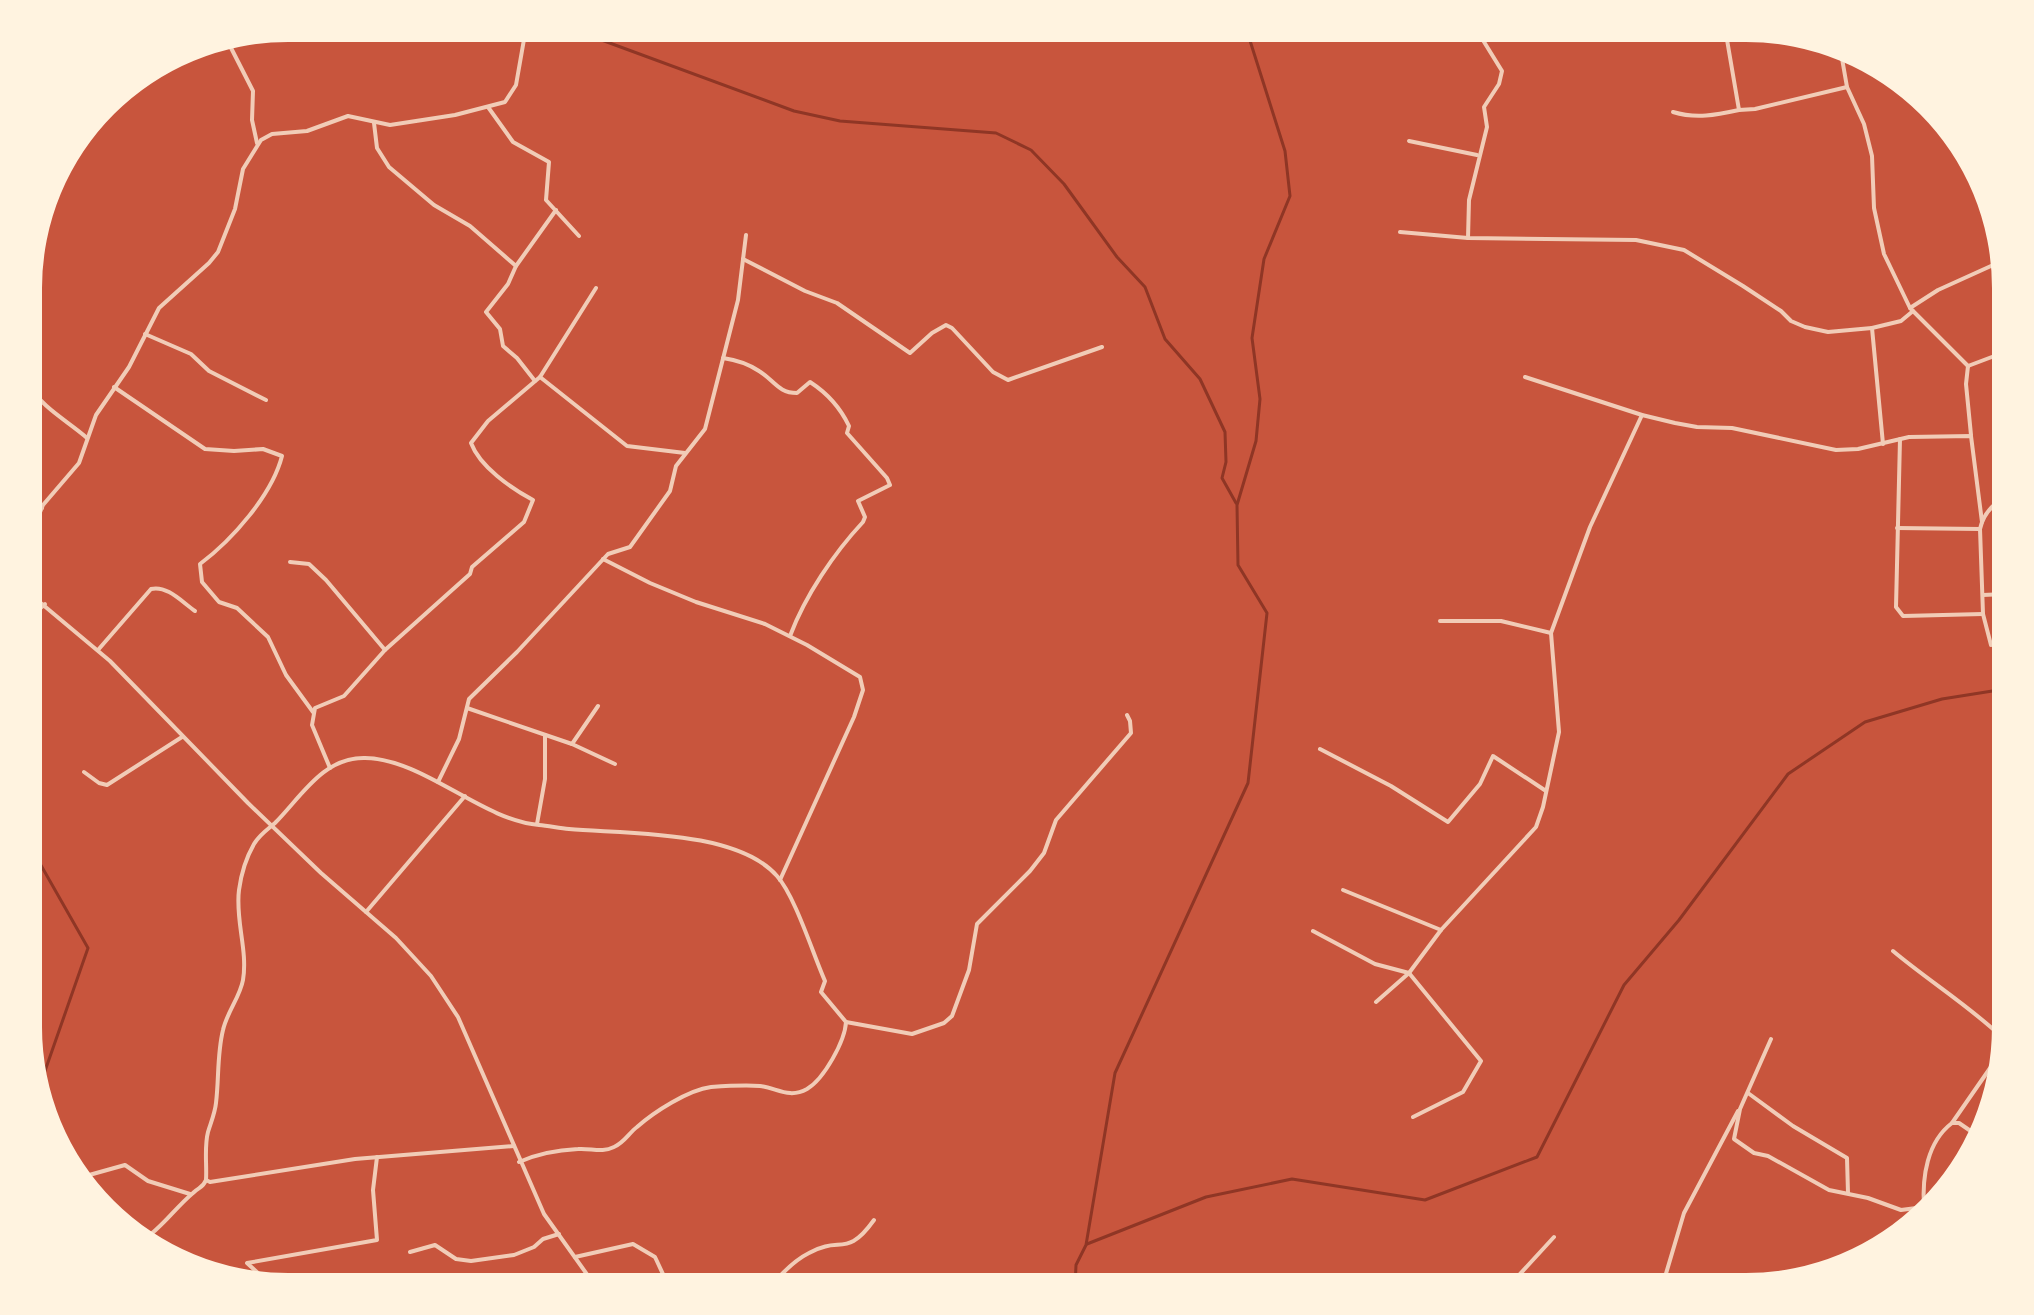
<svg xmlns="http://www.w3.org/2000/svg" width="2034" height="1315" font-family="'Roboto Condensed',sans-serif">
	<style>
		.lines { fill: none; stroke-linecap: round; stroke-linejoin: round }
		.stream { stroke: #8f3625; stroke-width: 3 }
		.minor { stroke: #f1ccb7; stroke-width: 4 }
	</style>
	<rect width="100%" height="100%" fill="#c8553d"/>
	<g class="lines">
		<g class="stream">
			<path d="M569 28 794 111 840 121 996 133 1031 150 1064 184 1117 257 1145 287 1165 339 1200 379 1225 432 1226 462 1222 478 1236 503"/>
			<path d="M30 846 88 948 39 1088"/>
			<path d="M1087 1244 1206 1197 1292 1179 1425 1200 1537 1157 1624 985 1679 920 1788 774 1865 722 1942 699 2005 689"/>
			<path d="M1075 1287 1076 1265 1086 1245 1115 1073 1248 783 1267 613 1238 565 1237 505 1256 441 1260 399 1252 338 1264 259 1290 196 1285 151 1246 28"/>
		</g>
		<g class="minor">
			<path d="M1725 28 1739 110 1755 109 1847 87"/>
			<path d="M227 40 253 91 252 120 257 143"/>
			<path d="M1840 47 1847 87 1864 124 1872 156 1874 208 1884 254 1910 308 1968 366"/>
			<path d="M488 107 513 142 549 162 546 200 579 236"/>
			<path d="M1673 112C1696 119 1716 115 1739 110"/>
			<path d="M374 123 377 148 389 167 434 205 470 226 516 266 556 210"/>
			<path d="M1409 141 1477 155"/>
			<path d="M1400 232 1468 238 1636 240 1684 250 1743 286 1781 311 1791 321 1805 327 1828 332 1872 328 1883 444"/>
			<path d="M1468 238 1469 200 1487 127 1484 107 1499 84 1502 71 1481 37V28"/>
			<path d="M743 259 805 291 837 303 910 353 932 333 946 325 952 328 993 372 1008 380 1102 347"/>
			<path d="M516 266 508 284 486 312 500 329 503 346 517 358 535 381"/>
			<path d="M1910 308 1938 290 2002 261"/>
			<path d="M1872 328 1901 321 1913 311"/>
			<path d="M145 334 191 354 209 371 266 400"/>
			<path d="M723 358C737 360 747 363 759 371 774 380 778 393 797 393L810 382C827 393 840 407 849 426L847 433 887 478 890 485 858 501 865 517 863 522C834 553 805 596 790 636"/>
			<path d="M1968 366 1966 384 1971 435"/>
			<path d="M1968 366 2005 352"/>
			<path d="M540 377 627 446 685 453"/>
			<path d="M1525 377 1642 415 1675 423 1697 427 1732 428 1836 450 1858 449 1909 437 1971 436 1982 522"/>
			<path d="M30 386C41 407 69 422 87 438"/>
			<path d="M114 387 205 449 234 451 263 449 282 456C272 495 232 540 200 564L202 582 219 602 237 608 268 637 286 675 313 712"/>
			<path d="M1900 439 1896 607 1903 616 1983 614"/>
			<path d="M30 505 42 508"/>
			<path d="M1897 528 1980 529"/>
			<path d="M30 536 43 505 79 463 96 415 129 367 159 308 209 263 218 252 235 209 243 169 261 140 272 134 307 131 348 116 390 125 455 115 505 102 516 85 526 28"/>
			<path d="M603 559 650 583 696 602 765 624 807 645 860 677 863 690 854 717 780 880"/>
			<path d="M290 562 309 564 326 580 385 650"/>
			<path d="M30 594 110 661 248 803 321 873 396 938 431 976 458 1017 544 1214 596 1287"/>
			<path d="M1983 595 2005 594"/>
			<path d="M30 621 34 614 45 604"/>
			<path d="M1440 621H1501L1551 633"/>
			<path d="M1991 645 1983 614 1980 529C1983 515 1993 504 2005 497"/>
			<path d="M98 650 151 589C167 585 182 602 195 611"/>
			<path d="M598 706 572 744 615 764"/>
			<path d="M467 708 572 744"/>
			<path d="M1320 749 1391 786 1448 822 1480 784 1493 756 1546 791"/>
			<path d="M330 768 312 725 315 708 344 696 385 650 470 574 472 567 524 522 533 500C511 488 480 467 471 443L488 421 540 377 596 288"/>
			<path d="M84 772 99 783 107 785 182 737"/>
			<path d="M438 782 459 739 469 699 517 652 608 554 630 547 670 491 676 466 705 429 738 300 746 235"/>
			<path d="M537 824 545 779V735"/>
			<path d="M1343 890 1441 930"/>
			<path d="M366 912 465 796"/>
			<path d="M1313 931 1375 964 1409 973 1481 1061 1463 1092 1413 1117"/>
			<path d="M1893 951C1930 982 1971 1007 2005 1040"/>
			<path d="M1376 1002 1409 973 1441 930 1536 827 1543 807 1559 732 1551 633 1590 527 1642 415"/>
			<path d="M846 1022 912 1034 944 1023 952 1016 969 970 977 924 1030 871 1044 853 1056 820 1131 733 1130 721 1127 715"/>
			<path d="M1771 1039 1740 1109 1734 1139 1754 1153 1768 1156 1829 1190 1868 1198 1901 1210 1924 1207"/>
			<path d="M1748 1093 1793 1126 1847 1158 1848 1193"/>
			<path d="M1952 1123 2004 1048"/>
			<path d="M82 1177 125 1165 148 1181 190 1194"/>
			<path d="M206 1180 210 1182 355 1159 514 1146"/>
			<path d="M1924 1207C1922 1177 1927 1142 1952 1123H1959L1975 1134"/>
			<path d="M142 1241C162 1228 175 1208 193 1193 199 1187 203 1188 206 1180 207 1164 204 1147 208 1132 211 1122 215 1113 216 1103 219 1079 217 1054 223 1030 227 1012 240 997 243 980 248 950 235 920 239 890 241 875 246 858 254 844 260 834 267 830 275 823 301 797 323 757 365 758 424 759 481 820 539 825 549 826 559 828 569 829 626 834 737 830 777 876 795 896 813 954 825 981L821 992 846 1022C845 1041 824 1079 807 1089 789 1099 777 1088 760 1086 745 1085 726 1086 711 1087 688 1090 654 1112 637 1127 629 1133 624 1143 614 1147 602 1153 591 1148 578 1149 557 1150 539 1153 519 1162"/>
			<path d="M410 1252 435 1245 456 1259 471 1261 514 1255 534 1247 543 1239 559 1234"/>
			<path d="M575 1257 633 1244 655 1257 669 1287"/>
			<path d="M1288 1277 1295 1287"/>
			<path d="M270 1284 247 1263 377 1240 373 1190 377 1157"/>
			<path d="M770 1287C781 1274 793 1261 809 1253 841 1235 846 1259 874 1220"/>
			<path d="M1508 1287 1554 1237"/>
			<path d="M1662 1287 1684 1213 1738 1111"/>
		</g>
	</g>
	<path d="M0 0H2034V1315H0ZM288 42H1746A246 246 0 0 1 1992 288V1027A246 246 0 0 1 1746 1273H288A246 246 0 0 1 42 1027V288A246 246 0 0 1 288 42Z" fill="#fff3e0" fill-rule="evenodd"/>
</svg>
